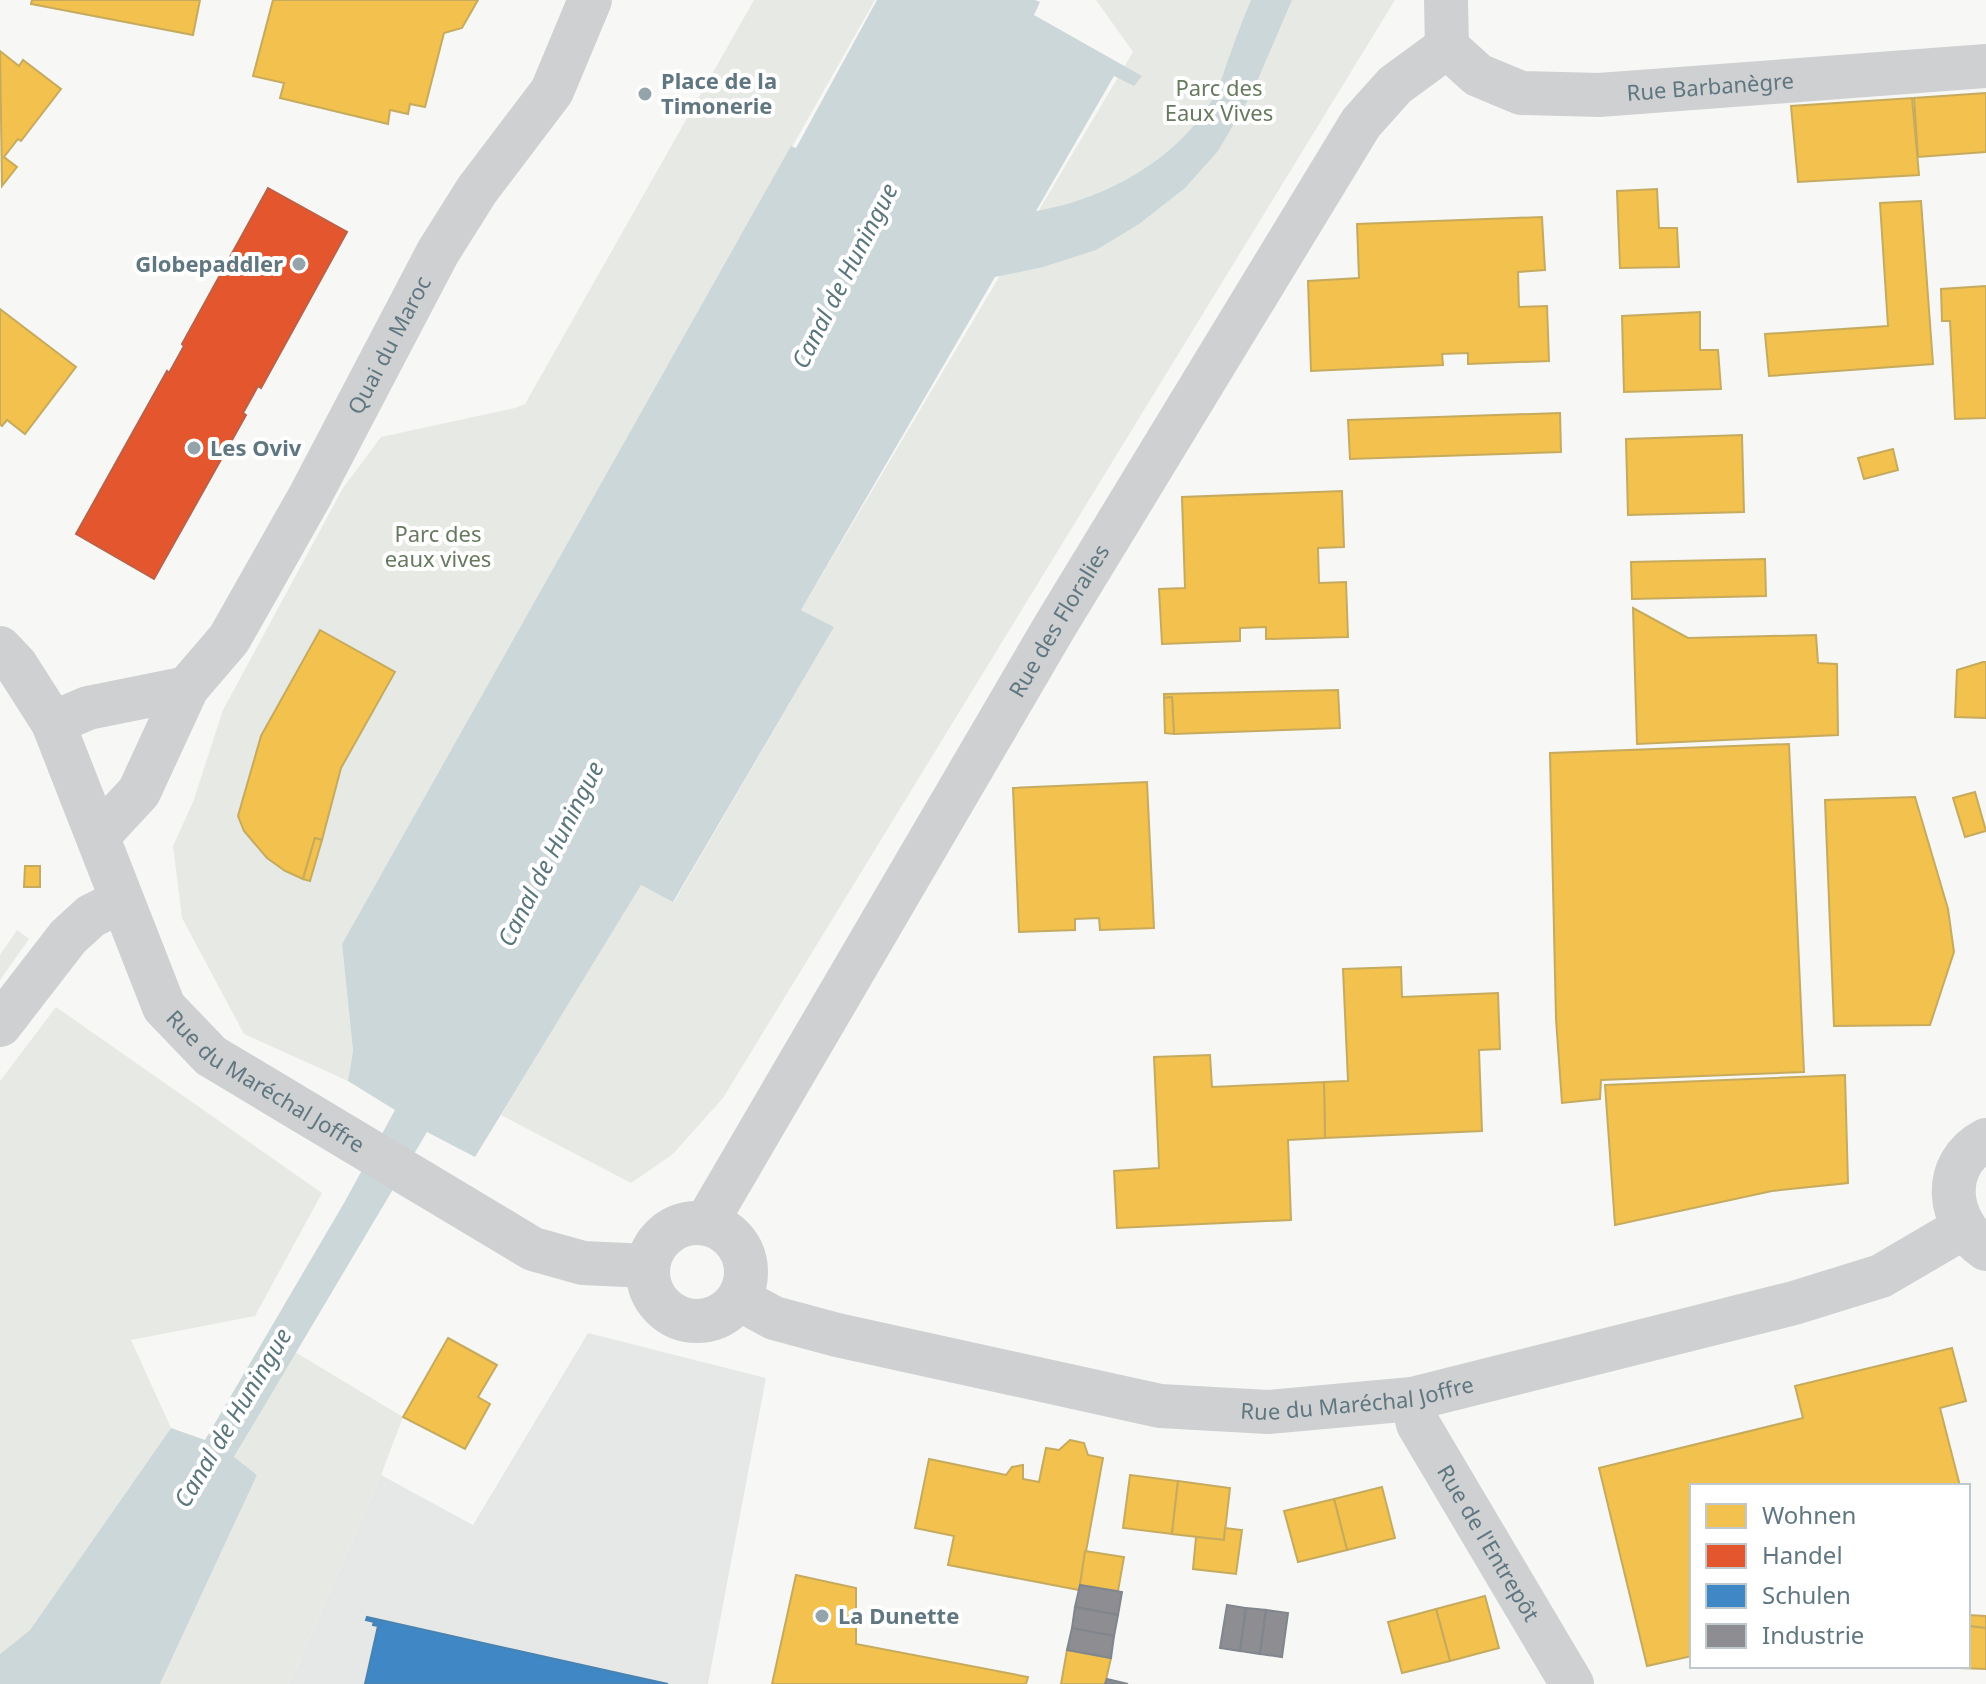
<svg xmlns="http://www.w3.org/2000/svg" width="1986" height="1684" font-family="'Noto Sans',sans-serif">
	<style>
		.built { fill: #e6e8e8 }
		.green { fill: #e7eae4 }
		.water { fill: #ccd7d9 }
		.homes { fill: #f2c14e; stroke: #c6ab5e; stroke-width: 2 }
		.shops { fill: #e4572e; stroke: #bc6147; stroke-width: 2 }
		.schools { fill: #3f88c5; stroke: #4983b1; stroke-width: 2 }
		.industry { fill: #8d8d92; stroke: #80868d; stroke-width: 2 }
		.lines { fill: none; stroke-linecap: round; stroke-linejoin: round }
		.minor { stroke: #cfd0d1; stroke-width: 44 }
		.poi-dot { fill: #95a4ab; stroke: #fff; stroke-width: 3 }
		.labels { text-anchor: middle; stroke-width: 8; stroke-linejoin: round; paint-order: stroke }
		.poi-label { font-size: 22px; font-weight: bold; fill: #607782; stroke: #fff; text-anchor: start }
		.street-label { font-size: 22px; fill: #607782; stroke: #fff }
		.park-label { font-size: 22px; fill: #677a60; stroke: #fff }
		.water-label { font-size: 24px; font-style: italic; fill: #5b777d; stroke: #fff }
	</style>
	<rect width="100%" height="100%" fill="#f7f7f6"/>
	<path class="built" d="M588 1333 766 1378 708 1684H289L381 1475 473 1525Z"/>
	<g class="green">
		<path d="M754 0H875L342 944 353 1051 348 1081 244 1034 182 918 173 846 193 802 223 710 343 488 381 437 515 408 525 404Z"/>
		<path d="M1096 0H1395L723 1098 673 1154 631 1183 501 1115 641 884 674 902 834 627 801 610 1133 52Z"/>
		<path d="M17 930 29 939 0 980V955Z"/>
		<path d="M56 1007 322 1193 255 1316 131 1340 171 1428 30 1630 0 1654V1081Z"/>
		<path d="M295 1352 403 1417 381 1475 289 1684H160L257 1475 234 1458Z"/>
	</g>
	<path class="water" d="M877 0H1035L1040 2 1034 15 1142 76 1134 86 1114 76 1036 211C1104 200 1179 159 1213 98 1221 84 1225 67 1231 52 1237 34 1244 17 1251 0H1292L1252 93 1218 151 1185 188 1139 224 1096 250 1043 267 995 277 801 610 834 627 673 902 641 885 475 1157 427 1132 234 1457 257 1475 160 1684H0V1654L30 1630 171 1428 205 1440 344 1203 395 1110 348 1081 353 1051 342 944 791 146 796 148Z"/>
	<g class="homes">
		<path d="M32 0H200L193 35 31 4Z"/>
		<path d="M273 0H478L462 28 444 33 425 107 410 104 408 114 390 110 388 124 280 98 284 83 253 76Z"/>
		<path d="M0 51 19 66 23 60 61 89 21 141 18 139 4 157 17 167 2 186Z"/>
		<path d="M1986 93V152L1918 157 1914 98Z"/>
		<path d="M1912 98 1919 175 1798 182 1791 106Z"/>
		<path d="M1657 189 1659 228H1677L1679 267 1620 268 1617 191Z"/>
		<path d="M1921 201 1933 364 1769 376 1765 334 1888 326 1880 203Z"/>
		<path d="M1542 217 1545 270 1518 272 1519 307 1547 306 1549 361 1468 364V353L1442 354 1443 365 1311 371 1308 281 1359 278 1357 224Z"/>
		<path d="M1986 286V418L1955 419 1950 321H1942L1941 289Z"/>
		<path d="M0 309 76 367 25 434 7 420 2 426 0 424Z"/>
		<path d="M1700 312V350H1718L1721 389 1624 392 1622 316Z"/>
		<path d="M1560 413 1561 452 1350 459 1348 420Z"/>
		<path d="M1742 435 1744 512 1628 515 1626 439Z"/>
		<path d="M1893 449 1898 470 1864 479 1858 458Z"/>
		<path d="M1342 491 1344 547 1318 548 1319 583 1346 582 1348 637 1266 639V627L1240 628V641L1162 644 1159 589 1185 588 1182 497Z"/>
		<path d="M1765 559 1766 596 1632 599 1631 562Z"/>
		<path d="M1633 608 1688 638 1816 635 1818 663 1837 664 1838 735 1637 744Z"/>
		<path d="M320 630 395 672 341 768 322 840 315 838 303 879 285 871 267 858 244 831 238 816 261 736Z"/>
		<path d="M1983 662H1986V718L1955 717 1957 670Z"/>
		<path d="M1338 690 1340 728 1174 734 1172 697 1164 698V694Z"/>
		<path d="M1172 697 1174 734 1165 733 1164 698Z"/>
		<path d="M1789 744 1804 1072 1601 1080 1600 1099 1562 1103 1556 1019 1550 753Z"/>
		<path d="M1147 782 1154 928 1100 930 1099 918 1075 919V930L1019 932 1013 788Z"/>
		<path d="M1975 792 1986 831 1965 837 1953 798Z"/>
		<path d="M1915 797 1948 909 1954 952 1930 1025 1834 1026 1825 800Z"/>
		<path d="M315 838 322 840 310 881 303 879Z"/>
		<path d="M25 866H40V887H24Z"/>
		<path d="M1401 967 1402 997 1498 993 1500 1049 1479 1050 1482 1131 1325 1138 1324 1082 1348 1081 1343 969Z"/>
		<path d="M1210 1055 1212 1087 1324 1082 1325 1138 1288 1140 1291 1220 1117 1228 1114 1171 1159 1168 1154 1057Z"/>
		<path d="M1845 1075 1848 1183 1772 1191 1615 1225 1605 1085Z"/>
		<path d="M448 1338 497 1365 478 1397 490 1404 465 1449 403 1417Z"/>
		<path d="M1952 1348 1966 1401 1940 1408 1960 1486H1692V1656L1647 1666 1599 1468 1803 1418 1795 1386Z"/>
		<path d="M1070 1440 1084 1443 1088 1455 1103 1458 1079 1590 948 1565 954 1536 915 1528 929 1459 1006 1475 1012 1467 1023 1465V1479L1039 1482 1046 1448 1059 1450Z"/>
		<path d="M1130 1475 1178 1481 1172 1534 1123 1528Z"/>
		<path d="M1178 1481 1230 1488 1224 1540 1172 1534Z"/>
		<path d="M1382 1487 1395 1538 1347 1550 1334 1499Z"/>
		<path d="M1334 1499 1347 1550 1298 1562 1284 1511Z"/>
		<path d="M1225 1528 1242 1530 1236 1574 1193 1569 1196 1537 1224 1540Z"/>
		<path d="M1085 1551 1124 1557 1118 1591 1080 1585Z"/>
		<path d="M796 1575 856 1588V1644L1028 1677 1026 1684H772Z"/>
		<path d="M1485 1596 1499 1648 1450 1661 1436 1609Z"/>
		<path d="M1436 1609 1450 1661 1402 1673 1388 1622Z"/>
		<path d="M1968 1615 1986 1616V1628L1968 1626Z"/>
		<path d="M1968 1626 1986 1628V1669L1960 1668V1666H1968Z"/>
		<path d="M1067 1650 1111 1658 1105 1684H1061Z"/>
	</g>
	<path class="shops" d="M268 188 347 232 261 388 258 386 243 413 246 415 154 579 76 534 167 371 169 373 184 346 182 344Z"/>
	<path class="schools" d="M367 1617 627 1675 668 1684H365L378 1626 373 1625 374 1622 366 1620Z"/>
	<g class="industry">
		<path d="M1080 1585 1122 1592 1118 1615 1075 1607Z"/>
		<path d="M1227 1605 1246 1608 1240 1651 1220 1648Z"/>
		<path d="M1075 1607 1118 1615 1114 1636 1072 1628Z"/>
		<path d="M1246 1608 1266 1610 1260 1654 1240 1651Z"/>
		<path d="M1266 1610 1288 1613 1282 1657 1260 1654Z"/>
		<path d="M1072 1628 1114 1636 1111 1658 1067 1650Z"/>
		<path d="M1107 1679 1128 1684H1105Z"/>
	</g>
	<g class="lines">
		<g class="minor">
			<path d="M1446 0 1447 47"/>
			<path id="s1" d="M1447 47 1478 75 1521 93 1599 95 1986 66"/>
			<path id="s2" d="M0 648 16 665 53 723 164 1007 211 1056 533 1249 583 1263 647 1266"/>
			<path d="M53 723 88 708 187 688"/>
			<path id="s3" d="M98 836 139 792 187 688 229 639 310 496 438 252 477 190 552 91 590 0"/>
			<path d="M0 1025 68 937 91 916 121 901"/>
			<path d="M1986 1140C1940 1164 1946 1222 1986 1249"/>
			<path id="s4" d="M706 1223 1055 626 1361 123 1395 85 1447 47"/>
			<circle cx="697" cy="1272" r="49"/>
			<path id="s5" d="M739 1299 774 1318 837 1335 1160 1406 1268 1412 1412 1399 1794 1303 1881 1276 1963 1228"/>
			<path id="s6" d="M1412 1399 1418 1424 1572 1684"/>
		</g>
	</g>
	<g class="poi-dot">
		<circle cx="645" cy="94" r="8"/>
		<circle cx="299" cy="264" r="8"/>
		<circle cx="194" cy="448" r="8"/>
		<circle cx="822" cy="1616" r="8"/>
	</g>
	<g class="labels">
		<g class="poi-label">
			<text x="661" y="89">Place de la<tspan x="661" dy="25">Timonerie</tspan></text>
			<text x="283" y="272" text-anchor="end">Globepaddler</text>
			<text x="210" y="456">Les Oviv</text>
			<text x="838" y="1624">La Dunette</text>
		</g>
		<g class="street-label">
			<text dy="8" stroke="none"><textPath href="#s1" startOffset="278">Rue Barbanègre</textPath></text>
			<text dy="8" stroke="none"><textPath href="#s3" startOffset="574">Quai du Maroc</textPath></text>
			<text dy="8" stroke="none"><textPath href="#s4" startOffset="698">Rue des Floralies</textPath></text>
			<text dy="8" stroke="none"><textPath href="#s2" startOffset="524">Rue du Maréchal Joffre</textPath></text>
			<text dy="8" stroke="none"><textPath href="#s5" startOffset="634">Rue du Maréchal Joffre</textPath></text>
			<text dy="8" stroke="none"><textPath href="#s6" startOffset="164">Rue de l'Entrepôt</textPath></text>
		</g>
		<g class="park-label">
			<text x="1219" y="96">Parc des<tspan x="1219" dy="25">Eaux Vives</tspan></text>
			<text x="438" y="542">Parc des<tspan x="438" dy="25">eaux vives</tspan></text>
		</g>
		<g class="water-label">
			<text transform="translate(845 276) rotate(-63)" y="8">Canal de Huningue</text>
			<text transform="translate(551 854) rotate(-63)" y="8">Canal de Huningue</text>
			<text transform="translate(233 1418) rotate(-59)" y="8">Canal de Huningue</text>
		</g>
	</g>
	<rect x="1690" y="1484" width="280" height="184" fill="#ffffff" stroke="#bfc9cd" stroke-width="2"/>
	<rect x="1706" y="1504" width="40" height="24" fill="#f2c14e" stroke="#bfc9cd" stroke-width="2"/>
	<text x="1762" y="1524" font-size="24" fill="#607782">Wohnen</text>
	<rect x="1706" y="1544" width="40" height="24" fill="#e4572e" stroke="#bfc9cd" stroke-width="2"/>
	<text x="1762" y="1564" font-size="24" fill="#607782">Handel</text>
	<rect x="1706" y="1584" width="40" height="24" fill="#3f88c5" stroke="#bfc9cd" stroke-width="2"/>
	<text x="1762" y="1604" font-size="24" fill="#607782">Schulen</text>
	<rect x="1706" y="1624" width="40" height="24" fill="#8d8d92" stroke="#bfc9cd" stroke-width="2"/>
	<text x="1762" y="1644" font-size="24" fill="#607782">Industrie</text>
</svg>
